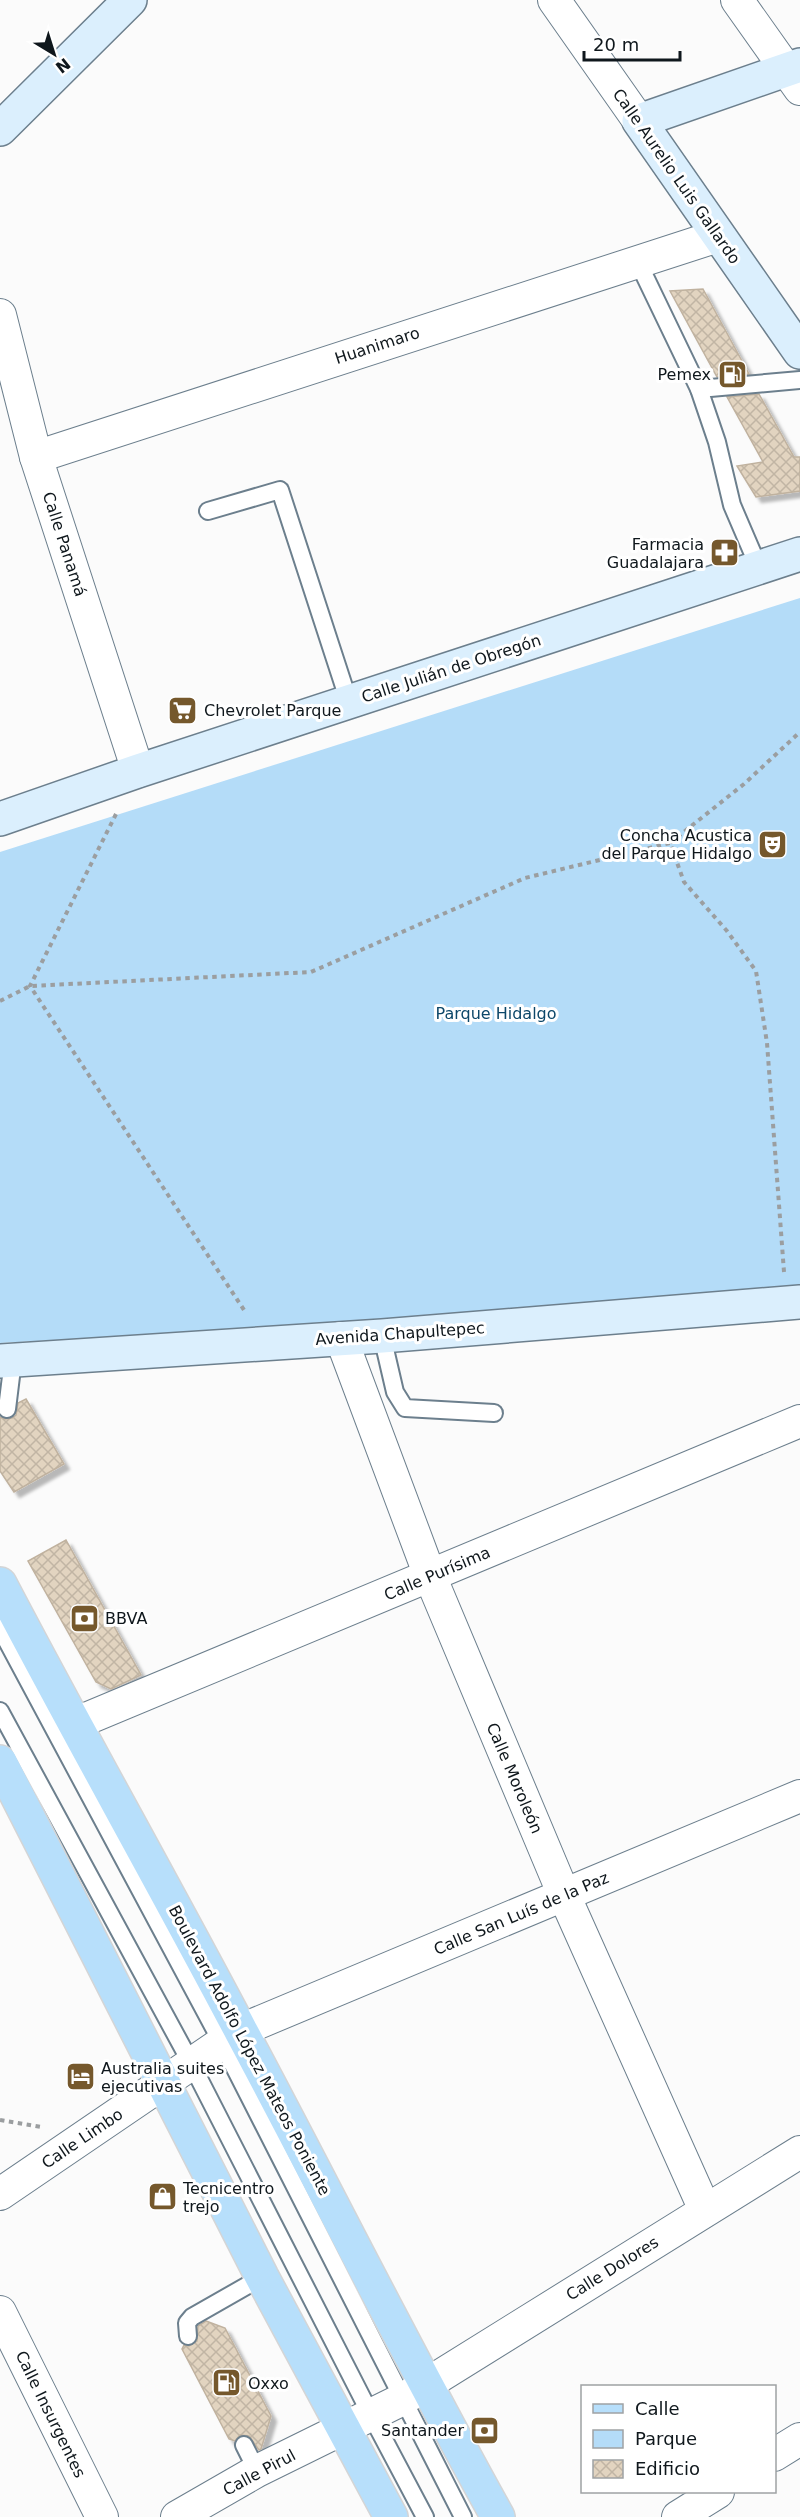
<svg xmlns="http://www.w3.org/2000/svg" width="800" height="2517" font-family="'DejaVu Sans',sans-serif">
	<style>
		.green { fill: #b4dcf8 }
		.building { fill: url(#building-cross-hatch); stroke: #c0b29f; stroke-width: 1.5; filter: url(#shadow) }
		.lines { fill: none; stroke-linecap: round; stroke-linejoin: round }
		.lane-casing { stroke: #6c7f8d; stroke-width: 20 }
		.street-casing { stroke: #6c7f8d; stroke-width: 34 }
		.secondary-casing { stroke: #6c7f8d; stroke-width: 36 }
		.primary-casing { stroke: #d4d5d6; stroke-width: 36 }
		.path { stroke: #9b9ea0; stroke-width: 4; stroke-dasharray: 4.5 4.5; stroke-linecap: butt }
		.lane { stroke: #fff; stroke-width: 16 }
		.street { stroke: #fff; stroke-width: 32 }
		.secondary { stroke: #dbeffd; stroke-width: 33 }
		.primary { stroke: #b7dffb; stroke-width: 33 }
		.labels { text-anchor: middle; stroke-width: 6; stroke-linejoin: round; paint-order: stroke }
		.street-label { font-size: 16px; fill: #0f171c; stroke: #fff }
		.poi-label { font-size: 16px; fill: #0f171c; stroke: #fff; text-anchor: start }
		.park-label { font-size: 16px; fill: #0c4769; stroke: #fff }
	</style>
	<defs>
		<pattern id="building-cross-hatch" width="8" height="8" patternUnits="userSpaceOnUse" patternTransform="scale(1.5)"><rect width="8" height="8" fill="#e2d4c0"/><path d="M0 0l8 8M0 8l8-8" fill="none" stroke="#c1b5a4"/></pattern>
		<filter id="shadow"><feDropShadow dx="5.5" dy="5.5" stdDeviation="1.5" flood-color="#0004"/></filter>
	</defs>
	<rect width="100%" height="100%" fill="#fbfbfb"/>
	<path class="green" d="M800 598V1301L0 1343V852Z"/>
	<g class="building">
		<path d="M703 289 749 374 717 377 670 291Z"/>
		<path d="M759 394 794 457H800V491L756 497 737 466 763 462 727 397Z"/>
		<path d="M26 1399 64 1464 14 1492 0 1471V1417L5 1419 12 1418 16 1415 18 1403Z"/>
		<path d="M66 1540 141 1675 111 1689 96 1682 28 1561Z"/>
		<path d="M206 2321 225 2328 271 2416 261 2449 259 2450 249 2436 240 2435 235 2441 229 2439 182 2349 184 2345 189 2346 197 2341 198 2326Z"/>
	</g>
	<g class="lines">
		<defs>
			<g id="lane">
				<path d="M637 260 699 389 717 442 732 505 759 568"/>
				<path d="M699 389 800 380"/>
				<path d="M208 511 280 490 349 702"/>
				<path d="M382 1336 395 1392 405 1408 494 1413"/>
				<path d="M7 1409 13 1360"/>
				<path d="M0 1628 222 2043 463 2517"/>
				<path d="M0 1711 191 2063 371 2415 425 2517"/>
				<path d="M188 2336 187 2323 192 2317 262 2277"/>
				<path d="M244 2445 257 2471"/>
			</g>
			<g id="street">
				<path d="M554 0 639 121"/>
				<path d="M737 0 800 89"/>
				<path d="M0 315 36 457 138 771"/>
				<path d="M36 457 718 236"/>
				<path d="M341 1338 430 1576 564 1895 705 2210"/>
				<path d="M74 1724 800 1421"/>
				<path d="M0 2194 241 2030 800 1796"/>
				<path d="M0 2312 102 2517"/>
				<path d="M774 2455 800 2439"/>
				<path d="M177 2517 257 2471 403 2399 800 2152"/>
				<path d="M678 2517 718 2492"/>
			</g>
			<g id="secondary">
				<path d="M800 65 639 121 800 352"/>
				<path d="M0 129 130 0"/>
				<path d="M0 819 138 771 800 554"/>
				<path d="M0 1361 382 1336 800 1302"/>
			</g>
			<g id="primary">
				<path d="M0 1584C79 1735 163 1883 242 2033 328 2194 409 2358 498 2517"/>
				<path d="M0 1762 262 2277 391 2517"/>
			</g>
		</defs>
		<use href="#lane" class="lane-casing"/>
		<use href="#street" class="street-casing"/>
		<use href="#secondary" class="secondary-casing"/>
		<use href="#primary" class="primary-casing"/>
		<g class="path">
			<path d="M116 814 30 986 246 1313"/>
			<path d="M0 1001 30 986 311 972 525 878 670 843"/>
			<path d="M784 1272 767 1043 756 971 727 931 684 882 670 843 744 784 800 732"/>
			<path d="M0 2120 41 2127"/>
		</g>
		<use href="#lane" class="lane"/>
		<use href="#street" class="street"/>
		<use href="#secondary" class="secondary"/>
		<use href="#primary" class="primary"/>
	</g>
	<defs>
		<symbol id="fuel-square" viewBox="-11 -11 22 22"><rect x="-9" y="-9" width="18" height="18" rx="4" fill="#75582c" stroke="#fff"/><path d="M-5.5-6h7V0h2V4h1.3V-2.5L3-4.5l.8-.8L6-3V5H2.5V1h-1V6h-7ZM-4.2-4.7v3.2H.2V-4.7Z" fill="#fff"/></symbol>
		<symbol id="pharmacy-square" viewBox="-11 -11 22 22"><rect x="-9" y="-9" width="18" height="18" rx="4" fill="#75582c" stroke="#fff"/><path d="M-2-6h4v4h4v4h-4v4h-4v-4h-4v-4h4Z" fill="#fff"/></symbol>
		<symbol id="supermarket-square" viewBox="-11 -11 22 22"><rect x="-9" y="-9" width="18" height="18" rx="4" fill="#75582c" stroke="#fff"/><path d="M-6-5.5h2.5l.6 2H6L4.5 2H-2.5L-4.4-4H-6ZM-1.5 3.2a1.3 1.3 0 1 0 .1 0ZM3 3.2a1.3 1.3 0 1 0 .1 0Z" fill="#fff"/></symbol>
		<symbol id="theatre-square" viewBox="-11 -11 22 22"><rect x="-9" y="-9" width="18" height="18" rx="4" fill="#75582c" stroke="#fff"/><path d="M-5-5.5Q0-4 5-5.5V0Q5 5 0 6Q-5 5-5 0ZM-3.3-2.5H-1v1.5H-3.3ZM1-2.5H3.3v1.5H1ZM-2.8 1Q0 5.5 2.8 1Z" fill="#fff"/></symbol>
		<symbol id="bank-square" viewBox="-11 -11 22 22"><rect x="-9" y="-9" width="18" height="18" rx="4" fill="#75582c" stroke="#fff"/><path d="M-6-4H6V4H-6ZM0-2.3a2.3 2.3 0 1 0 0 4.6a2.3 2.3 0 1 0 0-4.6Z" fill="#fff"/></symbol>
		<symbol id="hotel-square" viewBox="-11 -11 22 22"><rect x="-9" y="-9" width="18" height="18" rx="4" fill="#75582c" stroke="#fff"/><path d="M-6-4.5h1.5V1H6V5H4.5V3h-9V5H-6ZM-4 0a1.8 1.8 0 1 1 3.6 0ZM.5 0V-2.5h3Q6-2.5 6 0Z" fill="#fff"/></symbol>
		<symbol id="shop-square" viewBox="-11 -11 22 22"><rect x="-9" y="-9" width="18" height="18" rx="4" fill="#75582c" stroke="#fff"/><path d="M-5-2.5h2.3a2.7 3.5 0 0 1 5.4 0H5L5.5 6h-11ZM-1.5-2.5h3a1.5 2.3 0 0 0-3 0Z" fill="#fff"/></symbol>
	</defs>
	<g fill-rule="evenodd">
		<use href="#fuel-square" x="716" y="358" width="33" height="33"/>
		<use href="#pharmacy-square" x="708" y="536" width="33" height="33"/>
		<use href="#supermarket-square" x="166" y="694" width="33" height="33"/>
		<use href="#theatre-square" x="756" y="828" width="33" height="33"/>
		<use href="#bank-square" x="68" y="1602" width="33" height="33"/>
		<use href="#hotel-square" x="64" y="2060" width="33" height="33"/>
		<use href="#shop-square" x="146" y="2180" width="33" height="33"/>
		<use href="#fuel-square" x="210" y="2366" width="33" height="33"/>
		<use href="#bank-square" x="468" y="2414" width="33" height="33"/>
	</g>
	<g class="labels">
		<g class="street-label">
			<text transform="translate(677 176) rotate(55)" y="6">Calle Aurelio Luis Gallardo</text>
			<text transform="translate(377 345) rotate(-18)" y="6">Huanimaro</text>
			<text transform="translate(65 544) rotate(72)" y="6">Calle Panamá</text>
			<text transform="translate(451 668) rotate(-18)" y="6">Calle Julián de Obregón</text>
			<text transform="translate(400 1333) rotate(-4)" y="6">Avenida Chapultepec</text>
			<text transform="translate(437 1573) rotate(-23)" y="6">Calle Purísima</text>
			<text transform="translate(515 1778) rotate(67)" y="6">Calle Moroleón</text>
			<text transform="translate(521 1913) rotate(-23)" y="6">Calle San Luís de la Paz</text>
			<text transform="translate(250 2050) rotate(62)" y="6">Boulevard Adolfo López Mateos Poniente</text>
			<text transform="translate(82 2138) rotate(-34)" y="6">Calle Limbo</text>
			<text transform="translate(612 2268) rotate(-32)" y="6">Calle Dolores</text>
			<text transform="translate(51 2414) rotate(64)" y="6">Calle Insurgentes</text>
			<text transform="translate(259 2472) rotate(-28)" y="6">Calle Pirul</text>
		</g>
		<g class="poi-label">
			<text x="711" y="380" text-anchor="end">Pemex</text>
			<text x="704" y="550" text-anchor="end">Farmacia<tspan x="704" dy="18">Guadalajara</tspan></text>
			<text x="204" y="716">Chevrolet Parque</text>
			<text x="752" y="841" text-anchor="end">Concha Acustica<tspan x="752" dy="18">del Parque Hidalgo</tspan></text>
			<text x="105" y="1624">BBVA</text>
			<text x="101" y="2074">Australia suites<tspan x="101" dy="18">ejecutivas</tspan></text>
			<text x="183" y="2194">Tecnicentro<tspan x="183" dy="18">trejo</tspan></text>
			<text x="248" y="2389">Oxxo</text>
			<text x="464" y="2436" text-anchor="end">Santander</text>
		</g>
		<g class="park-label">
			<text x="496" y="1019">Parque Hidalgo</text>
		</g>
	</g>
	<rect x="581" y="2385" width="195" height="108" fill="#ffffff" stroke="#9fa2a4" stroke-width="1.5"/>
	<rect x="593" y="2404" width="30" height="9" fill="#b7dffb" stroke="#9fa2a4" stroke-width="1.5"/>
	<text x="635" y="2415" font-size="18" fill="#0f171c">Calle</text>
	<rect x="593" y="2430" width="30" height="18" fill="#b4dcf8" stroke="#9fa2a4" stroke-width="1.5"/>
	<text x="635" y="2445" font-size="18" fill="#0f171c">Parque</text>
	<rect x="593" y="2460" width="30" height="18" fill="url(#building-cross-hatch)" stroke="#9fa2a4" stroke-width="1.5"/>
	<text x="635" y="2475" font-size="18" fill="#0f171c">Edificio</text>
	<g transform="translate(54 54) rotate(142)" stroke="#ffffff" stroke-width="4.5" paint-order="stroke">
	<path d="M0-4.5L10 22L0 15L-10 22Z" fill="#0f171c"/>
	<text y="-9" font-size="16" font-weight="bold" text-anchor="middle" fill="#0f171c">N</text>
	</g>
	<path d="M584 51v9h96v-9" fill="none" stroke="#0f171c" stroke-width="3"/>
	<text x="593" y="51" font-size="18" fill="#0f171c" stroke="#ffffff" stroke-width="4.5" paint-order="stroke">20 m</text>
</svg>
